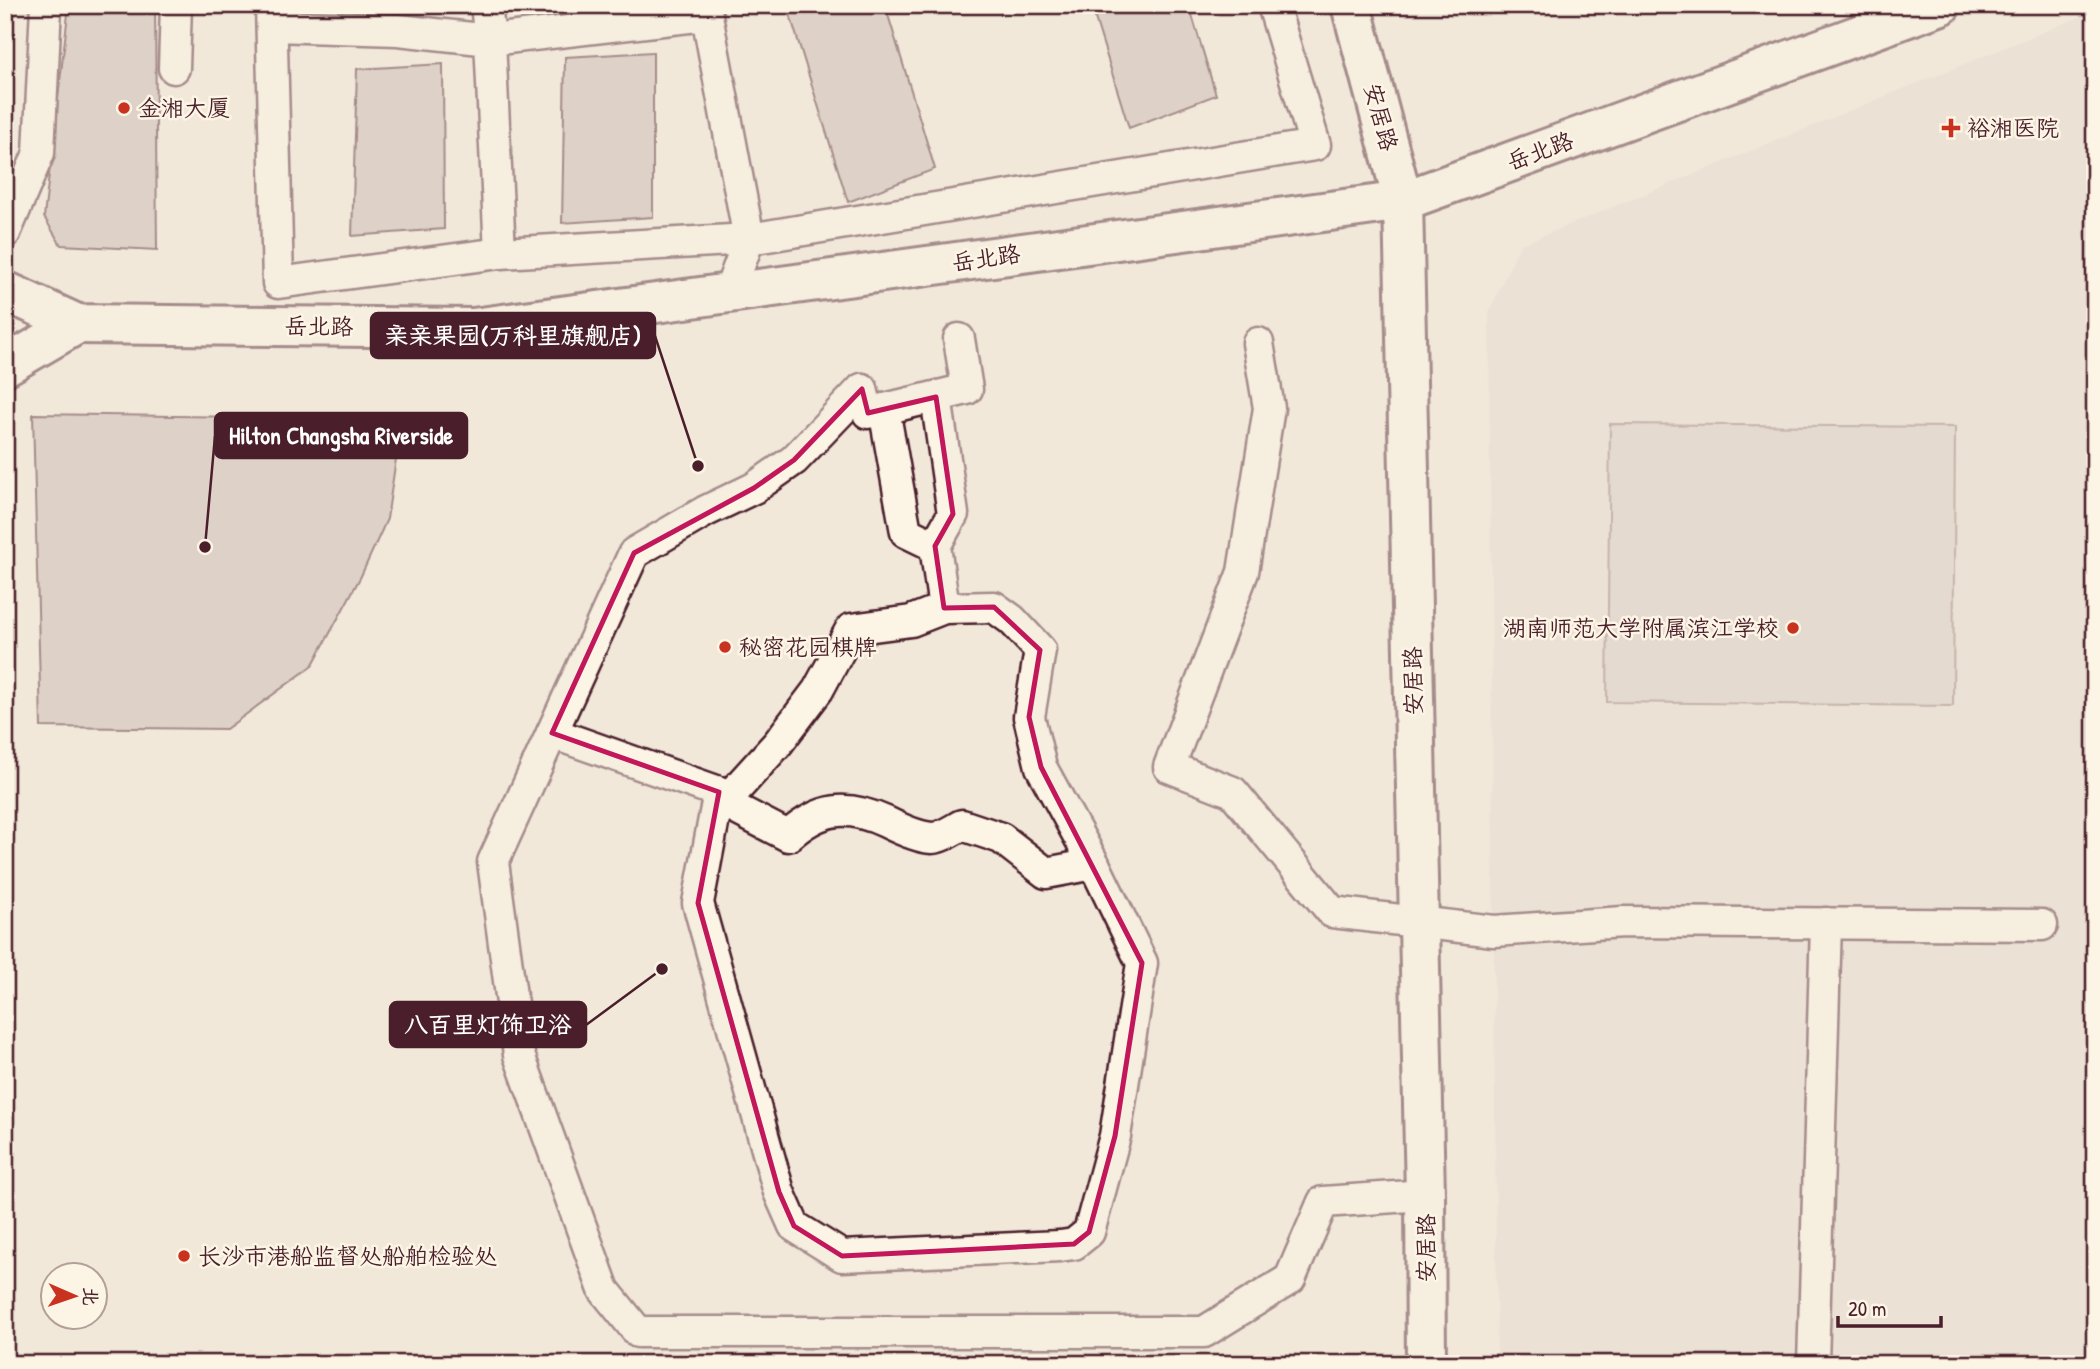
<svg xmlns="http://www.w3.org/2000/svg" width="2100" height="1369" font-family="'Patrick Hand','LXGW WenKai TC',sans-serif">
	<style>
		.built { fill: #e4d9cd }
		.green { fill: #d8cac0; stroke: #917476; stroke-width: 2 }
		.building { fill: #c7b6af; stroke: #4a1f2b; stroke-width: 2 }
		.lines { fill: none; stroke-linecap: round; stroke-linejoin: round }
		.street-casing { stroke: #4a1f2b; stroke-width: 35 }
		.secondary-casing { stroke: #4a1f2b; stroke-width: 44 }
		.street { stroke: #fcf5e5; stroke-width: 30 }
		.secondary { stroke: #fcf5e5; stroke-width: 38 }
		.marked { fill: none; stroke: #c2185b; stroke-width: 5; stroke-linejoin: round }
		.poi-dot { fill: #c8321e; stroke: #fcf5e5; stroke-width: 2.5 }
		.labels { text-anchor: middle; stroke-width: 5; stroke-linejoin: round; paint-order: stroke }
		.poi-label { font-size: 23px; fill: #4a1f2b; stroke: #fcf5e5; text-anchor: start }
		.street-label { font-size: 23px; fill: #4a1f2b; stroke: #fcf5e5 }
		.leader { fill: none; stroke: #4a1f2b; stroke-width: 2.5 }
		.callout-dot { fill: #4a1f2b; stroke: #fcf5e5; stroke-width: 2.5 }
		.callout { fill: #4a1f2b; stroke: #4a1f2b; stroke-width: 2.5 }
		.callout-label { font-size: 24px; text-anchor: middle; font-weight: bold; fill: #fff }
	</style>
	<rect width="100%" height="100%" fill="#f1e8da"/>
	<filter id="ink" filterUnits="userSpaceOnUse"><feTurbulence type="fractalNoise" baseFrequency=".0143" numOctaves="2"/><feDisplacementMap in="SourceGraphic" scale="14" xChannelSelector="R" yChannelSelector="G"/><feConvolveMatrix kernelMatrix="1 2 1 2 8 2 1 2 1" color-interpolation-filters="sRGB"/></filter>
	<g filter="url(#ink)">
		<path class="built" d="M2095 11V1364H1497L1489 312 1520 245Z"/>
		<path class="green" d="M1610 424 1955 427 1953 706 1607 702Z"/>
		<g class="building">
			<path d="M69 5H155L157 250 61 245 44 217Z"/>
			<path d="M341 5H400L342 13Z"/>
			<path d="M787 5H885L935 169 848 202Z"/>
			<path d="M1091 5H1189L1216 95 1129 128Z"/>
			<path d="M653 52V217L562 223 565 57Z"/>
			<path d="M443 64 444 229 352 236 357 69Z"/>
			<path d="M33 414 402 419 387 519 361 576 312 666 226 729 41 727Z"/>
		</g>
		<g class="lines">
			<defs>
				<g id="street">
					<path d="M271 5 278 283 500 253 749 239 1315 145 1273 5"/>
					<path d="M486 5 490 40 706 15"/>
					<path d="M705 5 749 239 729 293"/>
					<path d="M272 26 398 30 490 40 500 253"/>
					<path d="M174 68 176 5"/>
					<path d="M5 233 39 153 46 5"/>
					<path d="M1258 343 1269 408 1243 572 1169 767 1233 792 1332 912 1494 931 1623 922 2042 925"/>
					<path d="M862 389 794 460 754 488 706 511 634 553 493 862 519 1055 604 1290 638 1332H1204L1290 1279 1323 1202 1425 1195"/>
					<path d="M862 389 868 413 967 389 959 339"/>
					<path d="M936 397 953 514 935 546 944 608"/>
					<path d="M884 409 906 532 935 546"/>
					<path d="M552 733 719 792 730 796 778 743 818 690 851 629 911 621 944 608 994 607 1012 620 1040 650 1029 717 1041 767 1094 864 1142 963 1115 1136 1089 1232 1074 1244 1060 1246 842 1256 794 1226 779 1192 698 903 719 792"/>
					<path d="M719 792 736 809 788 836C821 807 846 804 886 822 900 829 917 837 932 838 941 838 954 829 962 825L1001 838 1046 873 1094 864"/>
					<path d="M1813 1364 1826 923"/>
				</g>
				<g id="secondary">
					<path d="M1351 5 1403 201 1425 1195 1426 1364"/>
					<path d="M5 291 77 324 473 328 1403 201 1941 5"/>
					<path d="M5 366 77 324"/>
				</g>
			</defs>
			<use href="#street" class="street-casing"/>
			<use href="#secondary" class="secondary-casing"/>
			<use href="#street" class="street"/>
			<use href="#secondary" class="secondary"/>
		</g>
	</g>
	<path d="M0 0H2100V1369H0ZM862 389 868 413 936 397 953 514 935 546 944 608 994 607 1040 650 1029 717 1041 767 1142 963 1115 1136 1089 1232 1074 1244 842 1256 794 1226 779 1192 698 903 719 792 552 733 634 553 754 488 794 460Z" fill="#f1e8da" fill-opacity=".55" fill-rule="evenodd"/>
	<path class="marked" d="M862 389 868 413 936 397 953 514 935 546 944 608 994 607 1040 650 1029 717 1041 767 1142 963 1115 1136 1089 1232 1074 1244 842 1256 794 1226 779 1192 698 903 719 792 552 733 634 553 754 488 794 460Z"/>
	<g class="poi-dot">
		<circle cx="124" cy="108" r="7"/>
		<path d="M1947.5 117.5h7v7h7v7h-7v7h-7v-7h-7v-7h7z"/>
		<circle cx="1793" cy="628" r="7"/>
		<circle cx="725" cy="647" r="7"/>
		<circle cx="184" cy="1256" r="7"/>
	</g>
	<g class="labels">
		<g class="poi-label">
			<text x="138" y="116">金湘大厦</text>
			<text x="1967" y="136">裕湘医院</text>
			<text x="1779" y="636" text-anchor="end">湖南师范大学附属滨江学校</text>
			<text x="739" y="655">秘密花园棋牌</text>
			<text x="198" y="1264">长沙市港船监督处船舶检验处</text>
		</g>
		<g class="street-label">
			<text transform="translate(1381 117) rotate(75)" y="8">安居路</text>
			<text transform="translate(1540 151) rotate(-20)" y="8">岳北路</text>
			<text transform="translate(986 258) rotate(-8)" y="8">岳北路</text>
			<text transform="translate(319 326) rotate(1)" y="8">岳北路</text>
			<text transform="translate(1413 681) rotate(-91)" y="8">安居路</text>
			<text transform="translate(1426 1248) rotate(-90)" y="8">安居路</text>
		</g>
	</g>
	<path class="leader" d="M698 466L655 336M205 547L215 436M662 969L586 1025"/>
	<g class="callout-dot">
		<circle cx="698" cy="466" r="7"/>
		<circle cx="205" cy="547" r="7"/>
		<circle cx="662" cy="969" r="7"/>
	</g>
	<g class="callout">
		<rect x="371" y="313" width="284" height="45" rx="7"/>
		<rect x="215" y="413" width="252" height="45" rx="7"/>
		<rect x="390" y="1002" width="196" height="45" rx="7"/>
	</g>
	<g class="callout-label">
		<text x="513" y="344">亲亲果园(万科里旗舰店)</text>
		<text x="341" y="444">Hilton Changsha Riverside</text>
		<text x="488" y="1033">八百里灯饰卫浴</text>
	</g>
	<rect width="2100" height="1369" fill="none" stroke="#fcf5e5" stroke-width="28"/>
	<rect x="14" y="14" width="2072" height="1341" fill="none" stroke="#4a1f2b" stroke-width="2.5" filter="url(#ink)"/>
	<g transform="translate(74 1296) rotate(92)"><circle r="33" fill="#fcf5e5" stroke="#b59f9b" stroke-width="2"/>
	<path d="M0-5L12 26L0 18L-12 26Z" fill="#c8321e"/>
	<text y="-10" font-size="19" font-weight="bold" text-anchor="middle" fill="#4a1f2b">北</text>
	</g>
	<path d="M1838 1316v10h103v-10" fill="none" stroke="#4a1f2b" stroke-width="3.5"/>
	<text x="1848" y="1316" font-size="21" fill="#4a1f2b" stroke="#fcf5e5" stroke-width="5" paint-order="stroke">20 m</text>
</svg>
